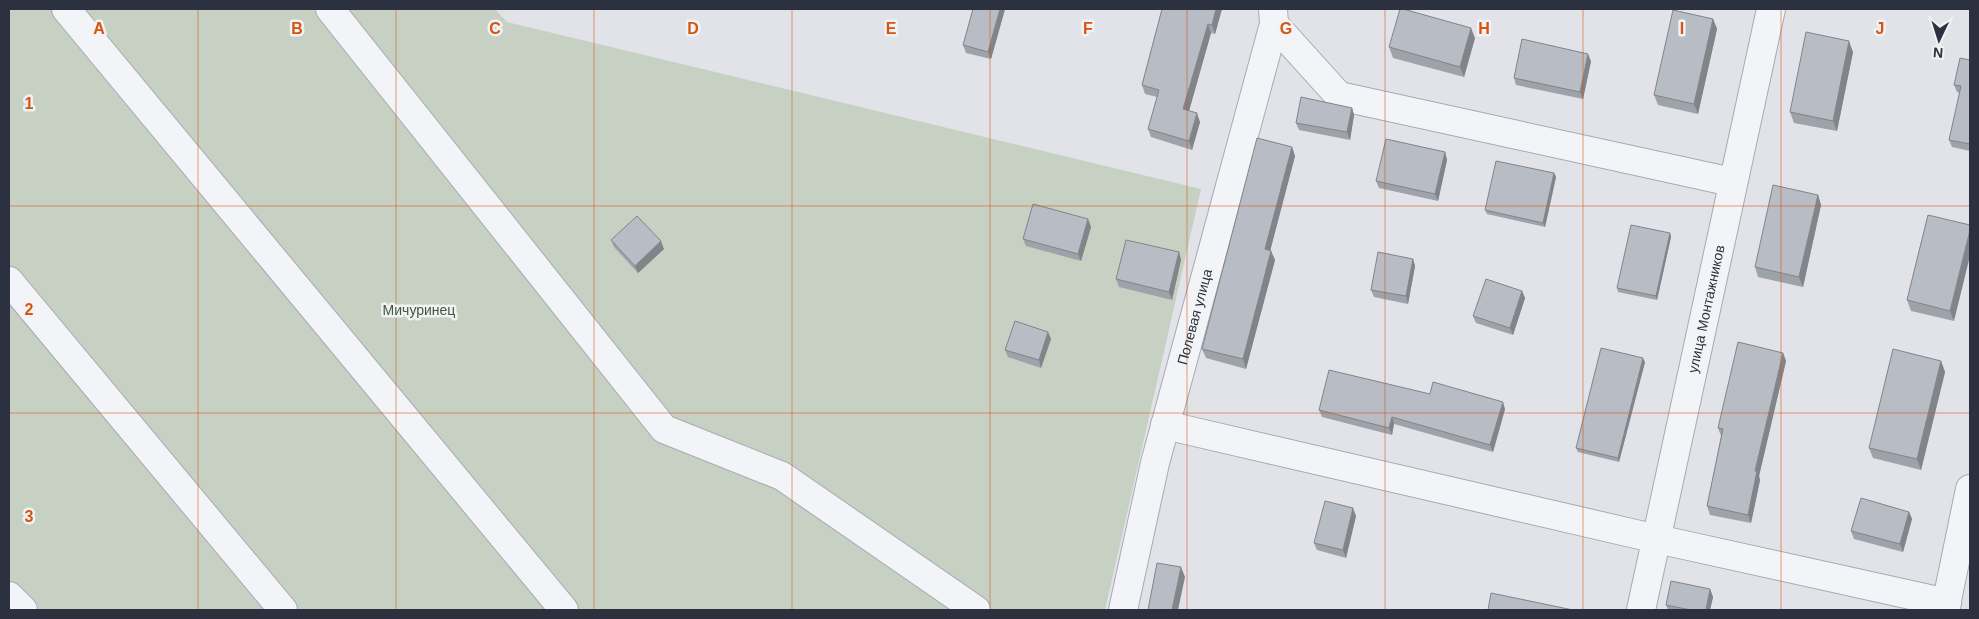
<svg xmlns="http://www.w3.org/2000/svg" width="1979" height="619" font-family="Arial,sans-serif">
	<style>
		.green { fill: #c6d1c3 }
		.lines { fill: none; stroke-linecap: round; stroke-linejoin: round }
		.minor-casing { stroke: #a7aab2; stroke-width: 30 }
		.minor { stroke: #f3f4f7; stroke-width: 28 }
		.wall { fill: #9ea2a9 }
		.shaded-wall { fill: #818489 }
		.building { fill: #b8bcc4; stroke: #818489 }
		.grid { fill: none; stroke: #d55511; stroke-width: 1; stroke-opacity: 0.55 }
		.labels { text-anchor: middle; stroke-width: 5; stroke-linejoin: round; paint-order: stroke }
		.street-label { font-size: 14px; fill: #2b313e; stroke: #f0f2f6 }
		.park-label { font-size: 14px; fill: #3e5839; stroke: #f0f2f6 }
		.grid-label { font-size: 16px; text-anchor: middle; font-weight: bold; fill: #d55511; stroke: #f0f2f6; stroke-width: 5; stroke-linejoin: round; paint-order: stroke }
	</style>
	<rect width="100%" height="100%" fill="#e1e3e8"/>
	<path class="green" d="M9 9H495L507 22 1201 189 1105 610H9Z"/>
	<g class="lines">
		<defs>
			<g id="minor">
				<path d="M66 9 564 610"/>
				<path d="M330 9 664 429 782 476 976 610"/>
				<path d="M1274 24 1339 96 1732 182"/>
				<path d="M9 281 283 610"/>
				<path d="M1165 425 1657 539 1947 603"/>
				<path d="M9 596 23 610"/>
				<path id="s1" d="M1123 610 1155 463 1274 24 1273 9"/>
				<path id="s2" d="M1641 610 1771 9"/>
				<path d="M1945 610 1970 489"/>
			</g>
		</defs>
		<use href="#minor" class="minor-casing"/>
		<use href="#minor" class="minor"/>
	</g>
	<g class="wall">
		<path d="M973 9H1005L991 59 966 53 963 45Z"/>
		<path d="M1162 9H1222L1215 34 1211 33 1189 111 1200 122 1192 150 1151 137 1148 129 1157 97 1145 94 1142 85Z"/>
		<path d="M1713 19 1717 29 1698 114 1658 105 1654 95Z"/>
		<path d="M1475 38 1464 77 1393 58 1389 47Z"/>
		<path d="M1853 52 1837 131 1794 123 1790 112Z"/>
		<path d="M1970 60V151L1952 147 1949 140 1960 93 1957 92 1954 85Z"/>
		<path d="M1591 61 1583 99 1516 85 1514 78Z"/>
		<path d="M1352 108 1354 115 1350 140 1299 130 1296 123Z"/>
		<path d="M1292 147 1295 156 1270 251H1271L1275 260 1246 369 1206 358 1202 349Z"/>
		<path d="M1445 152 1447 160 1438 201 1379 188 1376 181Z"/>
		<path d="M1554 173 1556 177 1545 227 1487 214 1485 210Z"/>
		<path d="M1818 195 1821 205 1803 287 1758 277 1755 267Z"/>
		<path d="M1928 215 1954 321 1911 311 1907 300Z"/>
		<path d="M1088 219 1091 227 1081 261 1026 246 1023 239Z"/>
		<path d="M1670 233 1671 237 1657 300 1618 292 1617 288Z"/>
		<path d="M611 240 664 249 638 273 614 247Z"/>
		<path d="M1179 252 1181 260 1172 300 1119 287 1116 279Z"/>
		<path d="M1413 259 1415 266 1408 304 1374 297 1371 290Z"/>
		<path d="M1522 291 1525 298 1513 335 1476 323 1473 316Z"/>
		<path d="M1048 332 1051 339 1041 368 1008 357 1005 350Z"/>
		<path d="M1783 353 1786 361 1759 476 1760 480 1751 523 1710 515 1707 506 1721 436 1718 428Z"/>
		<path d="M1941 361 1945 372 1921 470 1873 458 1869 448Z"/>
		<path d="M1645 362 1619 462 1578 452 1576 448Z"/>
		<path d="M1430 394 1505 409 1493 452 1394 424 1392 435 1322 417 1319 410Z"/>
		<path d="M1909 512 1912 519 1903 552 1854 539 1851 531Z"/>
		<path d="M1356 516 1346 558 1317 550 1314 543Z"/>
		<path d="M1710 589 1713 597 1710 610H1668L1666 605Z"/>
	</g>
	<g class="shaded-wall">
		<path d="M1000 9H1005L991 59 988 52Z"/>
		<path d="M1216 9H1222L1215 34 1212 25Z"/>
		<path d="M1713 19 1717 29 1698 114 1694 104Z"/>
		<path d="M1208 24 1211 33 1187 118 1183 109Z"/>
		<path d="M1471 28 1475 38 1464 77 1460 67Z"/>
		<path d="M1849 41 1853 52 1837 131 1833 121Z"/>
		<path d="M1588 54 1591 61 1583 99 1580 92Z"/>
		<path d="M1352 108 1354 115 1350 140 1347 132Z"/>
		<path d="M1197 113 1200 122 1192 150 1189 141Z"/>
		<path d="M1292 147 1295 156 1268 259 1265 249Z"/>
		<path d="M1445 152 1447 160 1438 201 1435 194Z"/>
		<path d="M1554 173 1556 177 1545 227 1543 223Z"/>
		<path d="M1818 195 1821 205 1803 287 1799 277Z"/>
		<path d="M1088 219 1091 227 1081 261 1078 254Z"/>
		<path d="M1970 230V256L1954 321 1950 311Z"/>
		<path d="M1670 233 1671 237 1657 300 1656 296Z"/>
		<path d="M661 241 664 249 638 273 635 266Z"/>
		<path d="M1271 251 1275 260 1246 369 1243 359Z"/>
		<path d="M1179 252 1181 260 1172 300 1169 292Z"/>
		<path d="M1413 259 1415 266 1408 304 1406 296Z"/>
		<path d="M1522 291 1525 298 1513 335 1510 328Z"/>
		<path d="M1048 332 1051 339 1041 368 1039 360Z"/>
		<path d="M1783 353 1786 361 1759 476 1760 480 1751 523 1748 515 1755 471Z"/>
		<path d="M1643 358 1645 362 1619 462 1618 458Z"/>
		<path d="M1941 361 1945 372 1921 470 1917 459Z"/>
		<path d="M1503 402 1505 409 1493 452 1490 445Z"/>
		<path d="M1392 417 1394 424 1392 435 1389 428Z"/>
		<path d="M1353 508 1356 516 1346 558 1343 550Z"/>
		<path d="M1909 512 1912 519 1903 552 1900 544Z"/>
		<path d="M1181 567 1185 577 1178 610H1172Z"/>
		<path d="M1710 589 1713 597 1710 610H1706Z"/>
	</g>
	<g class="building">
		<path d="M973 9H1000L988 52 963 45Z"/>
		<path d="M1162 9H1216L1212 25 1208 24 1183 109 1197 113 1189 141 1148 129 1159 90 1142 85Z"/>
		<path d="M1400 9H1403L1471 28 1460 67 1389 47Z"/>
		<path d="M1673 10 1713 19 1694 104 1654 95Z"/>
		<path d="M1806 32 1849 41 1833 121 1790 112Z"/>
		<path d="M1522 39 1588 54 1580 92 1514 78Z"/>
		<path d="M1960 58 1970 60V144L1949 140 1961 86 1954 85Z"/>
		<path d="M1301 97 1352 108 1347 132 1296 123Z"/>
		<path d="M1257 138 1292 147 1265 249 1271 251 1243 359 1202 349Z"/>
		<path d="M1386 139 1445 152 1435 194 1376 181Z"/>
		<path d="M1496 161 1554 173 1543 223 1485 210Z"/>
		<path d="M1773 185 1818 195 1799 277 1755 267Z"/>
		<path d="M1033 204 1088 219 1078 254 1023 239Z"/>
		<path d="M1928 215 1970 225V230L1950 311 1907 300Z"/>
		<path d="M637 216 661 241 635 266 611 240Z"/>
		<path d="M1631 225 1670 233 1656 296 1617 288Z"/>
		<path d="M1126 240 1179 252 1169 292 1116 279Z"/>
		<path d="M1378 252 1413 259 1406 296 1371 290Z"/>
		<path d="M1486 279 1522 291 1510 328 1473 316Z"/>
		<path d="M1015 321 1048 332 1039 360 1005 350Z"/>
		<path d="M1738 342 1783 353 1755 471H1757L1748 515 1707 506 1723 429 1718 428Z"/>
		<path d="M1601 348 1643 358 1618 458 1576 448Z"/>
		<path d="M1893 349 1941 361 1917 459 1869 448Z"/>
		<path d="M1329 370 1430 394 1433 382 1503 402 1490 445 1392 417 1389 428 1319 410Z"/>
		<path d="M1861 498 1909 512 1900 544 1851 531Z"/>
		<path d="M1325 501 1353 508 1343 550 1314 543Z"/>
		<path d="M1157 563 1181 567 1172 610H1148Z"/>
		<path d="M1671 581 1710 589 1706 610H1691L1666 605Z"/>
		<path d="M1491 593 1573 610H1488Z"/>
	</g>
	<path class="grid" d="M198 9V610M396 9V610M594 9V610M792 9V610M990 9V610M1187 9V610M1385 9V610M1583 9V610M1781 9V610M9 206H1970M9 413H1970"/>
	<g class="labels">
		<g class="street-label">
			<text dy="5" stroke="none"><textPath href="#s2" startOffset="308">улица Монтажников</textPath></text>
			<text dy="5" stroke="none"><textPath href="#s1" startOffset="302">Полевая улица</textPath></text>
		</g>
		<g class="park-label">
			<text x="419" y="315">Мичуринец</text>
		</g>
	</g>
	<g class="grid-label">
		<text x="99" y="34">A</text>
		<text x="297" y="34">B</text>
		<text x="495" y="34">C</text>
		<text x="693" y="34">D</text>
		<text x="891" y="34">E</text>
		<text x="1088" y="34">F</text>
		<text x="1286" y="34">G</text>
		<text x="1484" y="34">H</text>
		<text x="1682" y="34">I</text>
		<text x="1880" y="34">J</text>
		<text x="29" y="109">1</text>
		<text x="29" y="315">2</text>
		<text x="29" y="522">3</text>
	</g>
	<rect width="1979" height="619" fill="none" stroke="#2b313e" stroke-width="20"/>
	<g transform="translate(1939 40) rotate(184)" stroke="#f0f2f6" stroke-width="4" paint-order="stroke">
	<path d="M0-4L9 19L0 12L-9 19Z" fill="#2b313e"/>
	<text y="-8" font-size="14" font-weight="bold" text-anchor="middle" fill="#2b313e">N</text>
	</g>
</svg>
